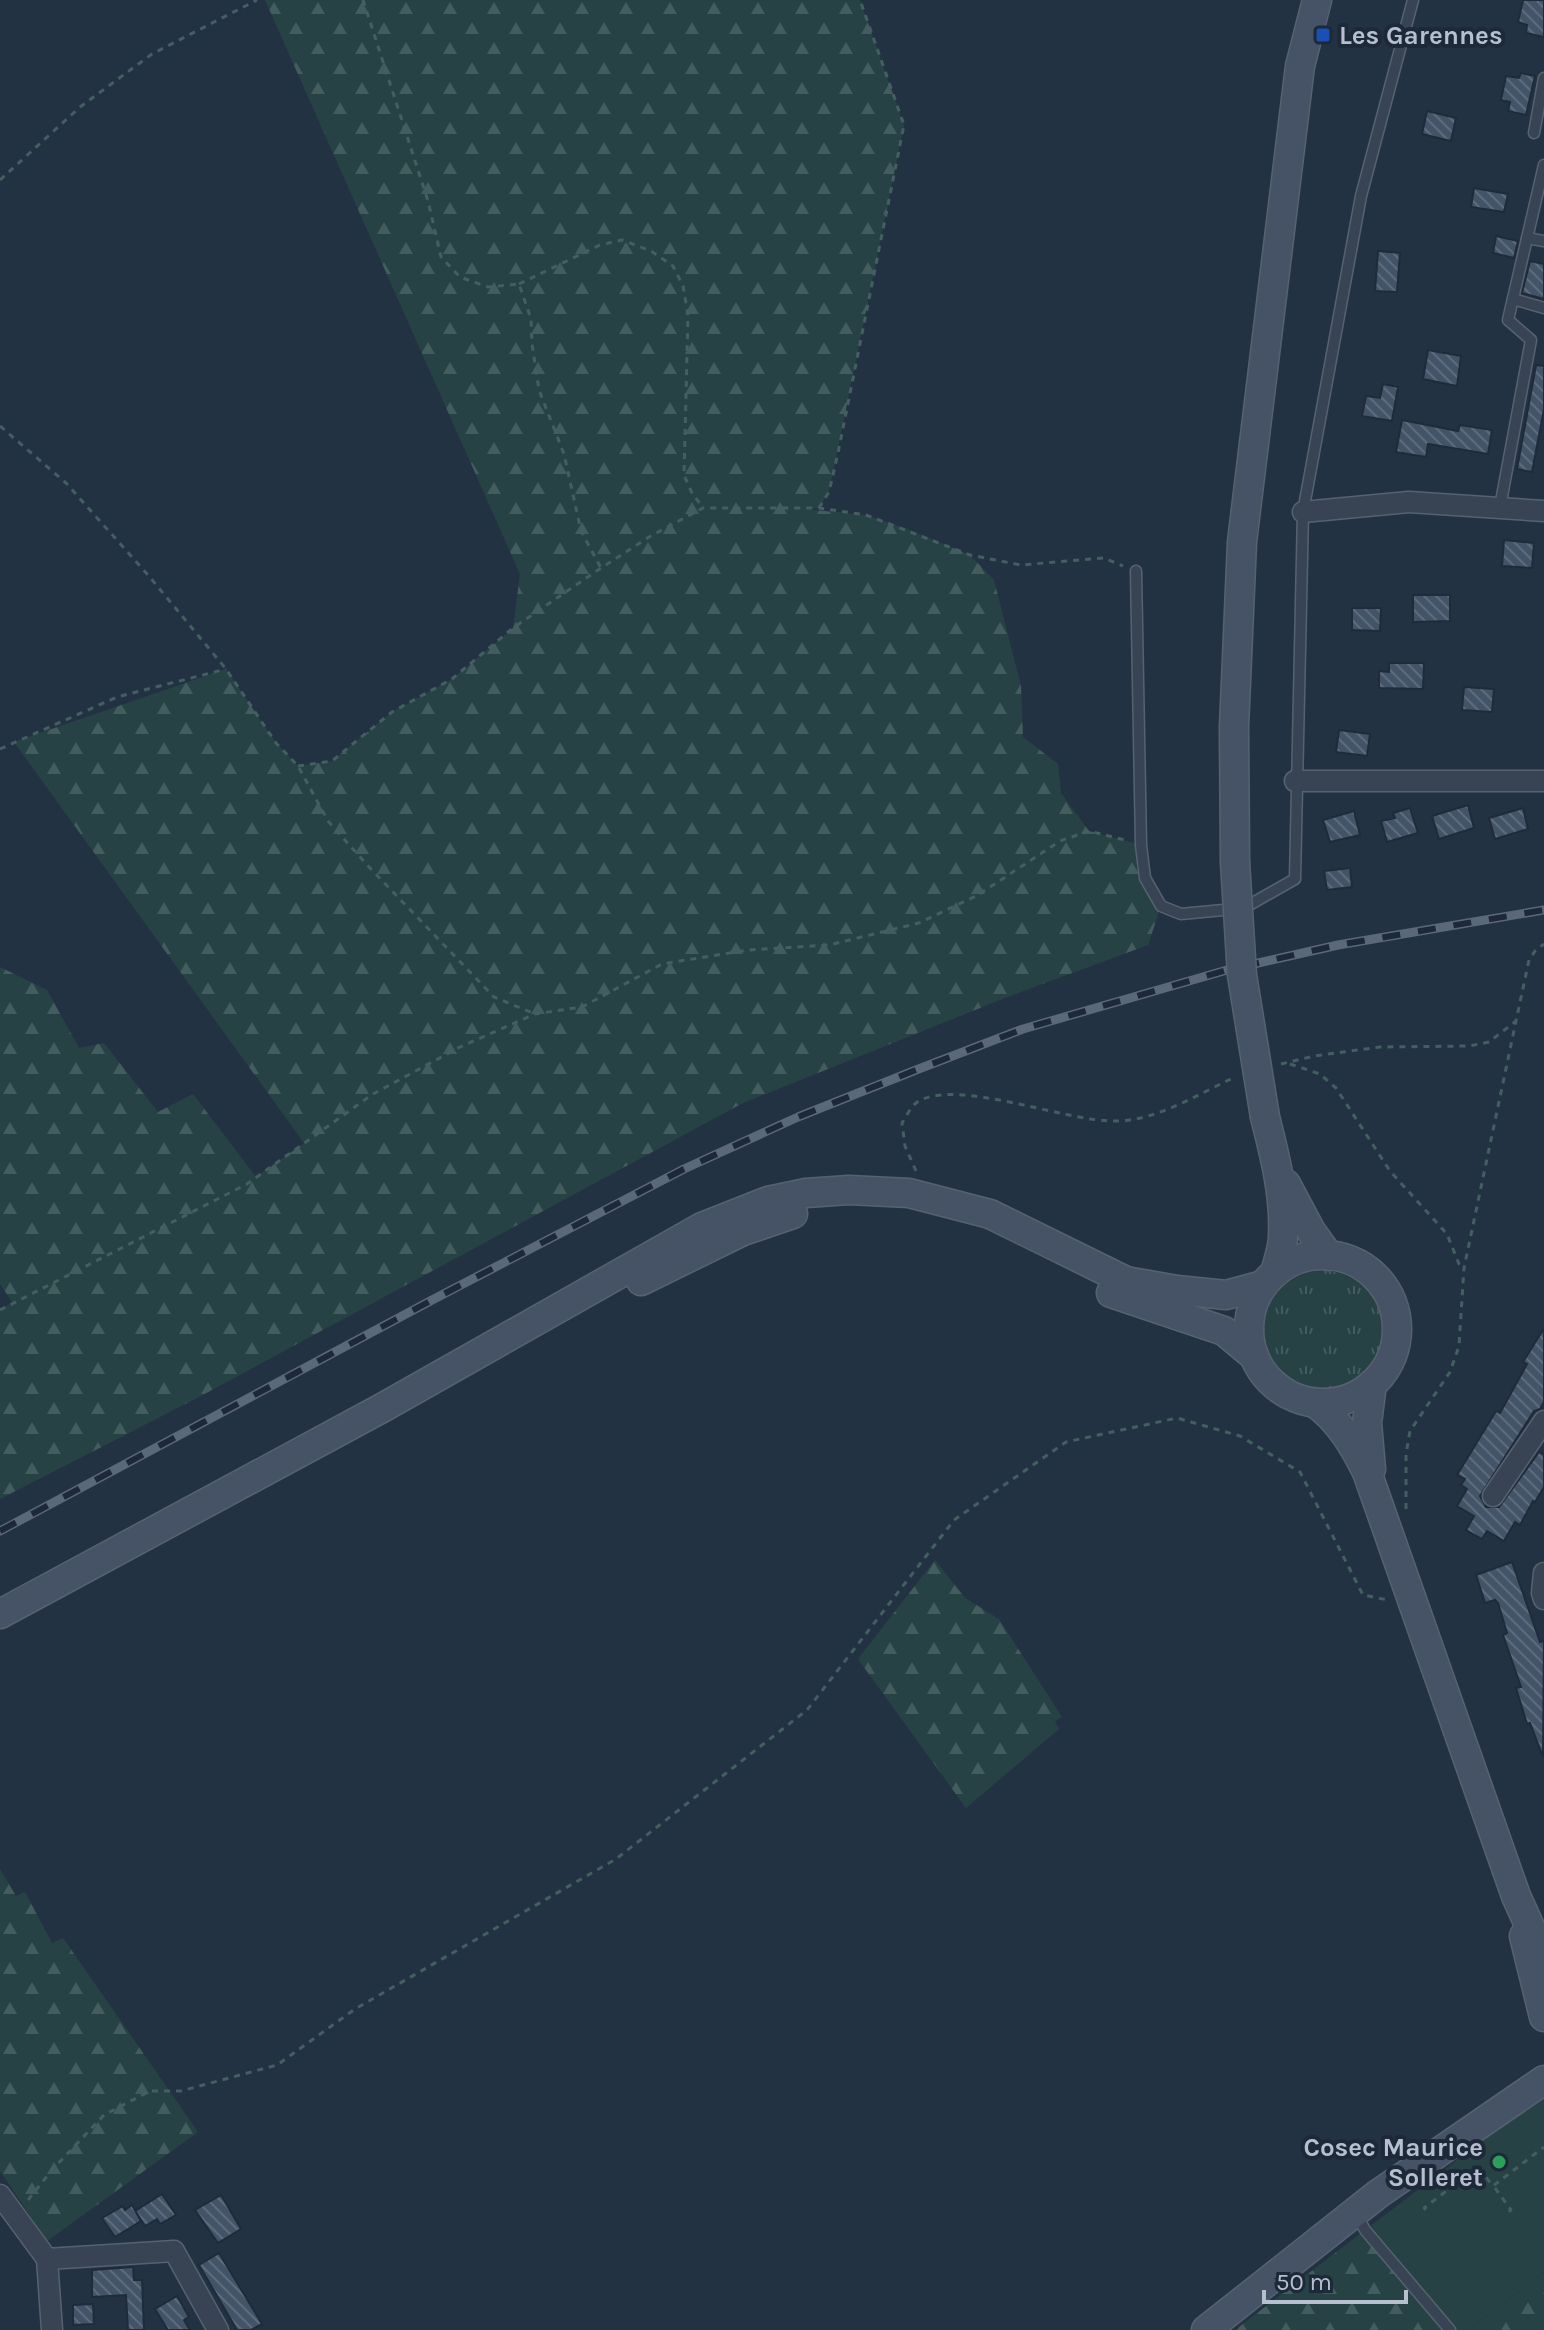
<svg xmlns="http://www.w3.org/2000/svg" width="1544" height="2330" font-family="Karla,sans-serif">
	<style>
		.grass { fill: url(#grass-tufts) }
		.forest { fill: url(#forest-firs) }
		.park { fill: #264244 }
		.building { fill: url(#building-back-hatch); stroke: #1f2b3a; stroke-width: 2 }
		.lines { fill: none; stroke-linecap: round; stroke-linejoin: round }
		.lane-casing { stroke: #566270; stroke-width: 13 }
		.street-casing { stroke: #566270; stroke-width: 23 }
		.secondary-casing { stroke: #566270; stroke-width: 31 }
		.path { stroke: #445f61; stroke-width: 3; stroke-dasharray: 6 6; stroke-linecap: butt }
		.lane { stroke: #384453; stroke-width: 10 }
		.street { stroke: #384453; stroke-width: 20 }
		.secondary { stroke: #465366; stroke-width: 28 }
		.rail-casing { stroke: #5a687a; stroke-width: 9 }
		.rail { stroke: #1d2938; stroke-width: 6; stroke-dasharray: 18; stroke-linecap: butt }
		.secondary-bridge-casing { stroke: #566270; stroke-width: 31; stroke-linecap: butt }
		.secondary-bridge { stroke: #465366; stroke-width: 28 }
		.transit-dot { fill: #1a4fb4; stroke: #1d2938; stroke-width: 3 }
		.leisure-dot { fill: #2e9e5b; stroke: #1d2938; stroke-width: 3 }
		.labels { text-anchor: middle; stroke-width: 8; stroke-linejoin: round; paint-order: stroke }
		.poi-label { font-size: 26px; font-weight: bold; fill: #b5bfcd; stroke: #1d2938; text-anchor: start }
	</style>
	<defs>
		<pattern id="grass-tufts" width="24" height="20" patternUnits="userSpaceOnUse" patternTransform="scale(2)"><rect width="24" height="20" fill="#264244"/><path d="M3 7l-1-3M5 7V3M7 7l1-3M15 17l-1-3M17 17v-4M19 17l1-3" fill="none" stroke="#435c5e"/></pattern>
		<pattern id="forest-firs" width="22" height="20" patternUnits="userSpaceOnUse" patternTransform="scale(2)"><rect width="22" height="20" fill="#264244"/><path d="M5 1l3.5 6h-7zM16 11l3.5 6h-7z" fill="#435c5e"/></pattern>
		<pattern id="building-back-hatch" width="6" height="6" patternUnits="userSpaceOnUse" patternTransform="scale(2)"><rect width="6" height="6" fill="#445468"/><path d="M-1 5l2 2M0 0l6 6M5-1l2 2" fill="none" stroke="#5d6b7c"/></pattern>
	</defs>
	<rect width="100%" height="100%" fill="#233243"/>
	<circle class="grass" cx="1323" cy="1330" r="59"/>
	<g class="forest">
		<path d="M265 0H860L904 125 829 492 819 508 804 509 866 515 910 530 970 555 994 580 1021 686 1023 737 1058 764 1061 793 1089 831 1141 845 1145 878 1161 906 1148 945 1015 994 743 1103 199 1397 0 1499V1310L12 1302 0 1284V967L47 990 79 1048 104 1043 158 1112 193 1094 256 1177 304 1143 14 742 226 669 276 743 298 766 332 761 392 712 452 679 513 628 520 574Z"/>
		<path d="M935 1560 965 1598 999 1619 1062 1717 1055 1721 1059 1729 966 1808 858 1659Z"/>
		<path d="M0 1869 16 1896 25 1892 52 1943 63 1938 198 2132 47 2241 0 2171Z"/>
		<path d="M1365 2230 1450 2330H1235Z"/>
		<path d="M1544 2272V2330H1468Z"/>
	</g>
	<path class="park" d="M1544 2094V2272L1468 2330H1450L1365 2230Z"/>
	<g class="building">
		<path d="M1523 0H1544V37L1526 33 1527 25 1518 22Z"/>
		<path d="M1521 73 1535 76 1526 115 1508 111 1510 102 1501 100 1506 76 1519 78Z"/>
		<path d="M1427 111 1456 118 1451 141 1422 134Z"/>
		<path d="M1474 188 1508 194 1504 212 1471 207Z"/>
		<path d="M1496 236 1518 241 1514 258 1493 253Z"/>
		<path d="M1378 251 1400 253 1397 292 1375 291Z"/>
		<path d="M1530 261 1544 264V299L1522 293Z"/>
		<path d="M1428 350 1461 356 1457 386 1423 379Z"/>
		<path d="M1536 365 1544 366V409L1532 472 1517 469Z"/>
		<path d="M1383 384 1398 387 1392 421 1362 416 1366 396 1380 398Z"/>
		<path d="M1402 420 1458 431 1460 425 1492 430 1488 454 1428 444 1426 457 1396 452Z"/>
		<path d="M1504 540 1534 543 1532 568 1502 566Z"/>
		<path d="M1413 595H1450V621L1413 622Z"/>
		<path d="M1352 608H1381L1380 631 1352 630Z"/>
		<path d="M1389 663H1424L1423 689 1379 688V671L1389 672Z"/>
		<path d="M1464 687 1494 689 1492 712 1462 710Z"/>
		<path d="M1339 730 1370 734 1367 756 1336 752Z"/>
		<path d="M1468 805 1474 828 1439 839 1432 816Z"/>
		<path d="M1410 808 1418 833 1387 842 1381 821 1395 818 1393 813Z"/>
		<path d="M1523 808 1528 829 1495 839 1489 818Z"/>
		<path d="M1354 811 1360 835 1330 842 1323 820Z"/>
		<path d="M1350 868 1352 887 1327 890 1324 871Z"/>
		<path d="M1544 1328V1402L1540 1409 1534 1411 1480 1496 1486 1507H1499L1539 1452 1544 1455V1487L1535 1502 1533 1501 1520 1525 1515 1522 1504 1541 1487 1531 1482 1539 1466 1530 1474 1516 1457 1506 1467 1489 1461 1485 1465 1479 1457 1475 1496 1411 1500 1413 1527 1364 1523 1362Z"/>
		<path d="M1512 1562 1540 1642 1544 1641 1543 1757 1530 1723 1527 1724 1516 1688 1521 1687 1503 1635 1507 1633 1498 1603 1495 1600 1485 1603 1476 1575Z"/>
		<path d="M162 2194 176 2215 160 2224 157 2219 145 2226 135 2211Z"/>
		<path d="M221 2195 241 2229 218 2243 195 2210Z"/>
		<path d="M132 2205 141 2221 115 2237 102 2218 123 2206 125 2210Z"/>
		<path d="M219 2253 262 2324 251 2330H237L199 2265Z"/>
		<path d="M133 2267 134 2280H142L144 2330H128L126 2295 92 2297V2270Z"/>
		<path d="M177 2296 189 2317 184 2320 190 2330H168L155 2309Z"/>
		<path d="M93 2304 94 2324 73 2325V2305Z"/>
	</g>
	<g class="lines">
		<defs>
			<g id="lane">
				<path d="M1534 133 1544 78"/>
				<path d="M1527 238 1544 241"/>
				<path d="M1513 299 1544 308"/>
				<path d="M1500 507 1531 340 1508 320 1544 165"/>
				<path d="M1136 571 1141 845 1145 878 1161 906 1181 914 1244 908 1295 879 1303 512 1361 196 1413 0"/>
				<path d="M1356 2213 1365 2230 1450 2330"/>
			</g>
			<g id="street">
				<path d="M1303 512 1409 502 1544 511"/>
				<path d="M1295 781H1544"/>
				<path d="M1493 1496 1544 1421"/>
				<path d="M1544 1573 1542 1593 1544 1599"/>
				<path d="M0 2195 47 2259 52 2330"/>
				<path d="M47 2259 174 2251 218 2330"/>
			</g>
			<g id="secondary">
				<path d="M1235 862 1234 727 1242 542 1300 66 1317 0"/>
				<path d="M1265 1117C1275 1156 1285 1196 1283 1236 1283 1248 1278 1261 1275 1273"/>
				<path d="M1286 1184 1311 1231 1329 1256"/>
				<circle cx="1323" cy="1329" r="74"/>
				<path d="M641 1281 743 1231 793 1214"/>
				<path d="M1111 1293 1224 1331 1254 1356"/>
				<path d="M1315 1403C1339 1420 1354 1446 1367 1472L1516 1896 1544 1958"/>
				<path d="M1371 1469 1367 1423 1372 1384"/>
				<path d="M0 1614 382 1408 702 1227 768 1201 806 1193 849 1190 909 1193 990 1214 1126 1281 1177 1290 1226 1295 1263 1285"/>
				<path d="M1524 1936 1544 2017"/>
				<path d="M1206 2330 1378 2194 1544 2080"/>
			</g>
		</defs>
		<use href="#lane" class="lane-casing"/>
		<use href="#street" class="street-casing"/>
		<use href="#secondary" class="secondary-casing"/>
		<g class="path">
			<path d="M363 0 428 201 441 257 460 277 488 287 519 284 531 319 532 344 539 390 564 454 581 531 601 568"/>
			<path d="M0 180 80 107 152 54 257 0"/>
			<path d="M519 284 600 245 622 240 651 251 673 266 683 286 688 315 684 475 692 493 703 508"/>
			<path d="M0 426 66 483 148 575 226 669 276 743 298 766 328 821 368 866 494 997 535 1014"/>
			<path d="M819 508 829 492 838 453 904 125 860 0"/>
			<path d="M0 749 117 697 226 669"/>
			<path d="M298 766 332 761 392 712 452 679 513 628 601 568 649 537 703 508H819L866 515 970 555 1021 565 1104 558 1123 566"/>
			<path d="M1281 1064 1314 1056 1380 1047 1469 1046 1489 1042 1516 1021"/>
			<path d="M1290 1064 1320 1074 1336 1088 1390 1171 1447 1234 1459 1264 1464 1268"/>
			<path d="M916 1171 905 1146 902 1123C906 1117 910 1108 916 1103 953 1076 1065 1122 1115 1121 1157 1121 1198 1094 1235 1077"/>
			<path d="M0 1310 247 1184 373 1094 460 1047 535 1014 582 1007 662 964 748 950 829 945 919 923 978 895 1060 841 1089 831 1125 840"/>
			<path d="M1406 1509V1454L1410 1431 1450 1372 1459 1346 1464 1268 1516 1021 1529 960 1535 951 1544 944"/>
			<path d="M1495 2188 1511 2210 1507 2213"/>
			<path d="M28 2200 52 2170 104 2115 150 2091H181L277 2065 355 2009 616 1859 807 1710 954 1520 1066 1442 1177 1418 1240 1436 1300 1472 1363 1595 1388 1600"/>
			<path d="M1426 2210 1424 2208 1478 2167 1493 2186 1544 2147"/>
		</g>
		<use href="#lane" class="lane"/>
		<use href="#street" class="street"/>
		<use href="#secondary" class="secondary"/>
		<defs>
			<path id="rail" d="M0 1531 434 1299 684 1169 798 1117 916 1070 1023 1029 1227 970 1338 945 1544 910"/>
		</defs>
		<use href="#rail" class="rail-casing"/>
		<use href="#rail" class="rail"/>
		<defs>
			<path id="secondary-bridge" d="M1235 862 1242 975 1265 1117"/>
		</defs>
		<use href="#secondary-bridge" class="secondary-bridge-casing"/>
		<use href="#secondary-bridge" class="secondary-bridge"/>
	</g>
	<rect class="transit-dot" x="1315" y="27" width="16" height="16" rx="4"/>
	<circle class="leisure-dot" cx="1499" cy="2162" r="8"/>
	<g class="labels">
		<g class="poi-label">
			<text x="1339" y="44">Les Garennes</text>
			<text x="1483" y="2156" text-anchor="end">Cosec Maurice<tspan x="1483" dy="30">Solleret</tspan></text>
		</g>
	</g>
	<path d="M1264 2290v12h142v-12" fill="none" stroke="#b5bfcd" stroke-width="4"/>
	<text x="1276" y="2290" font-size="24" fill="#b5bfcd" stroke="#1d2938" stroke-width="6" paint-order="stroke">50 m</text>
</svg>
